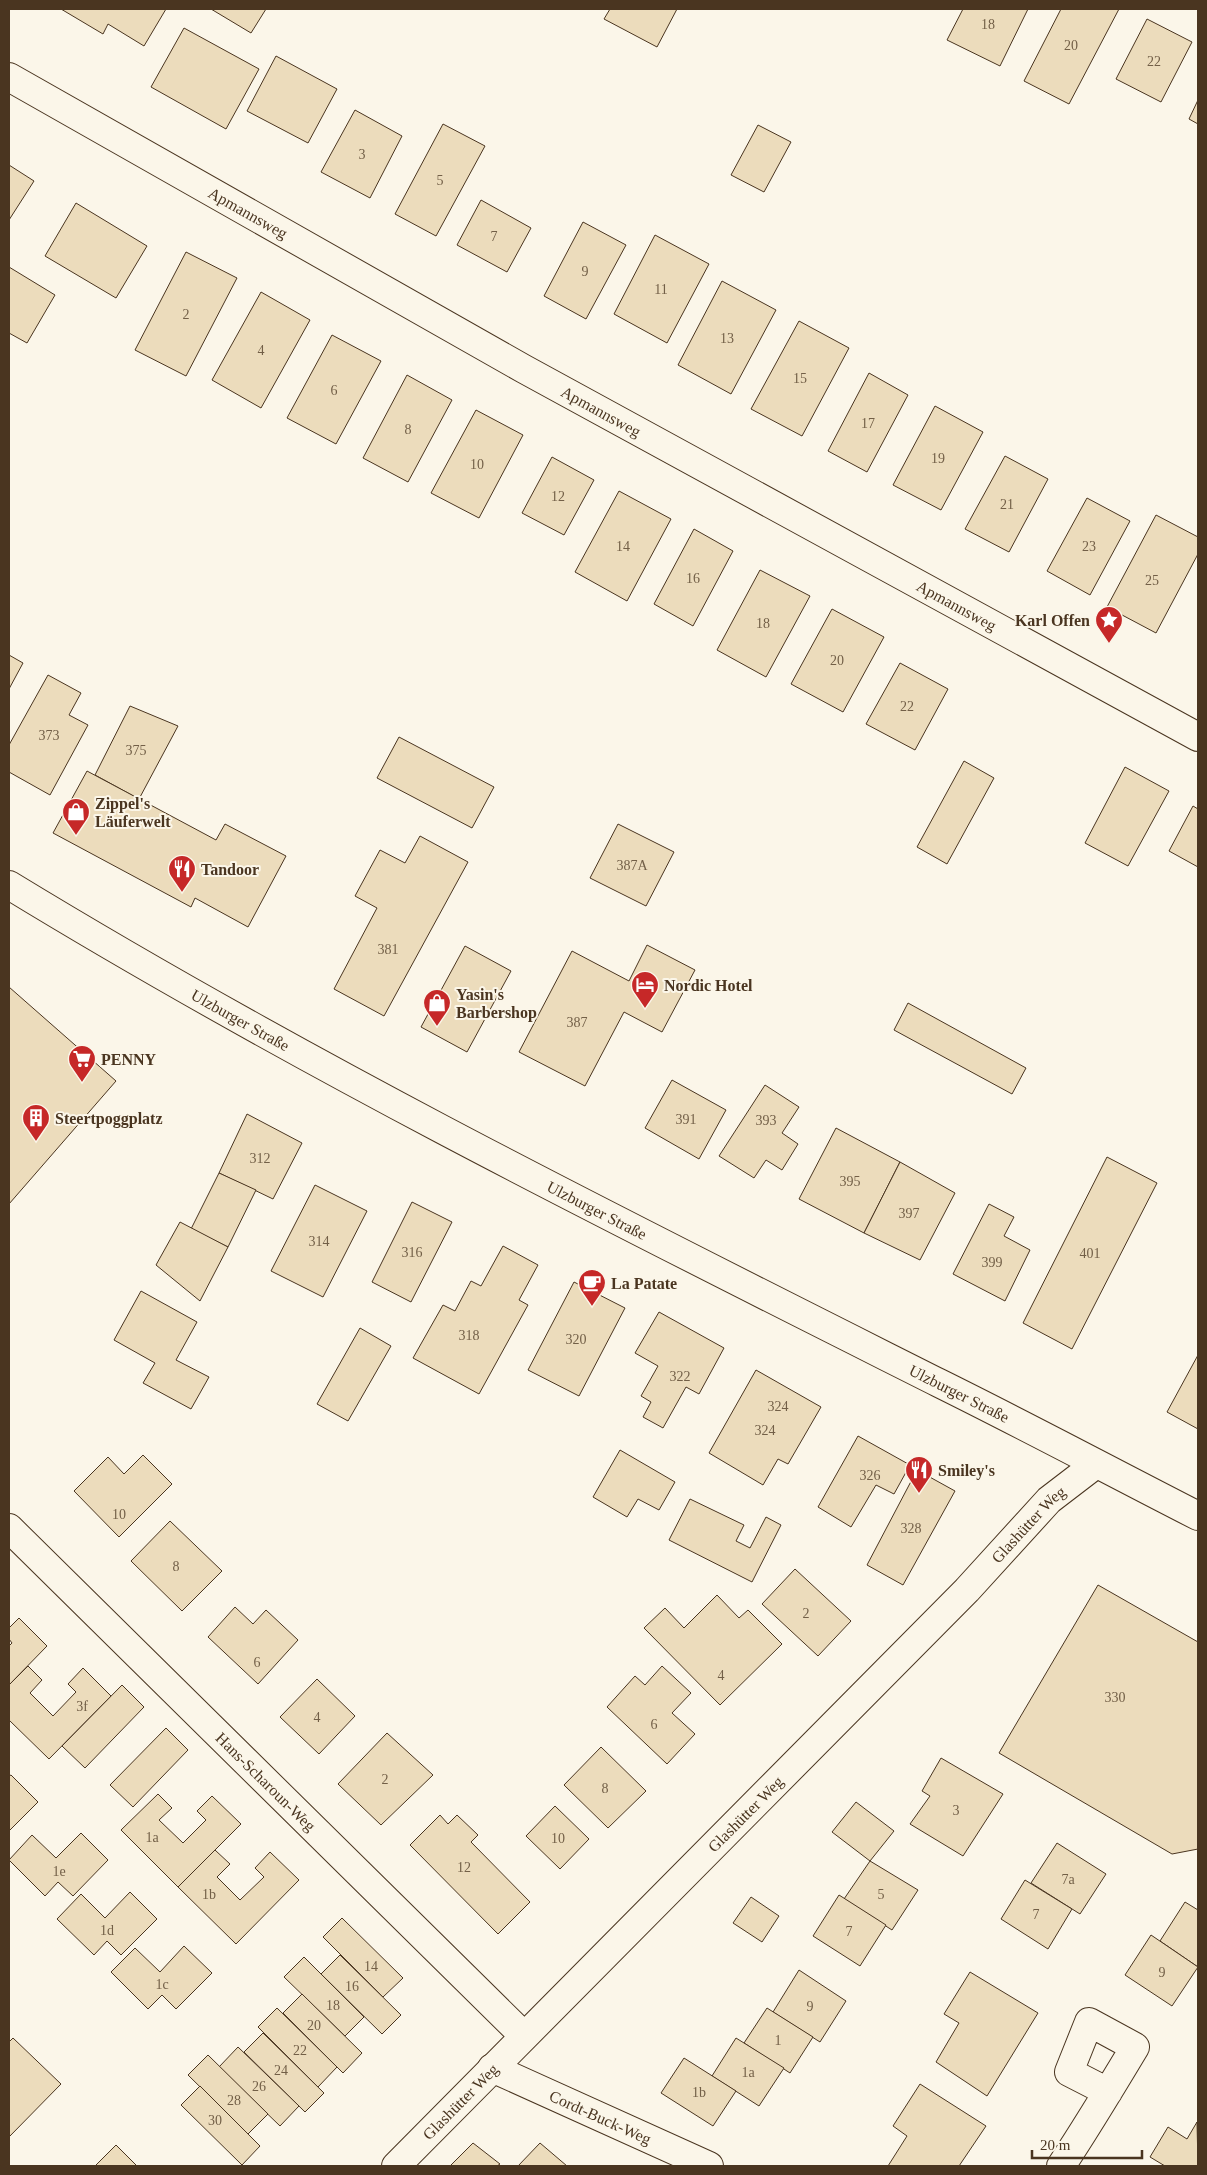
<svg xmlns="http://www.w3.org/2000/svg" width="1207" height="2175" font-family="Georgia,serif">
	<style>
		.building { fill: #ecdcbc; stroke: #4a3520 }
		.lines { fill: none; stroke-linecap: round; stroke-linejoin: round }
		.minor-casing { stroke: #4a3520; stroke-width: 30 }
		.secondary-casing { stroke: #4a3520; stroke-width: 30 }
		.minor { stroke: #fbf6e9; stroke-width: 28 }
		.secondary { stroke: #fbf6e9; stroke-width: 28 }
		.labels { text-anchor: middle; stroke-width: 4; stroke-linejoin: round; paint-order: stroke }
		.number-label { font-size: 14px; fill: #725f47 }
		.street-label { font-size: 16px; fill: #4a3520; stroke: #fbf6e9 }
		.poi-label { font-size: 16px; font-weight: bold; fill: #4a3520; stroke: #fbf6e9; text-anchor: start }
	</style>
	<rect width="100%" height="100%" fill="#fbf6e9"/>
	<g class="building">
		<path d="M61 9H166L144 46 108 24 103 34Z"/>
		<path d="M211 9H266L251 33Z"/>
		<path d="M610 9H677L657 47 604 19Z"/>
		<path d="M963 9H1028L1000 66 947 40Z"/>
		<path d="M1061 9H1119L1069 104 1024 81Z"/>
		<path d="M1147 19 1192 42 1161 102 1116 79Z"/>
		<path d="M184 28 259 69 226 129 151 87Z"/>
		<path d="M276 56 337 89 308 143 247 111Z"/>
		<path d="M1198 100V124L1189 119Z"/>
		<path d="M355 110 402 136 370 198 321 172Z"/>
		<path d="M443 124 485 146 436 236 395 214Z"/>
		<path d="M758 125 791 142 764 192 731 175Z"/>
		<path d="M9 165 34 181 9 220Z"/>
		<path d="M481 200 531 228 507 272 457 245Z"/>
		<path d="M76 203 147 246 116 298 45 256Z"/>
		<path d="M583 222 626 245 586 319 544 296Z"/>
		<path d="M655 235 709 264 667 343 614 314Z"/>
		<path d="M186 252 237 278 186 376 135 350Z"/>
		<path d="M9 267 55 295 27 343 9 333Z"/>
		<path d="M722 281 776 310 731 394 678 365Z"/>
		<path d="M261 292 310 320 261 408 212 380Z"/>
		<path d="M799 321 849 348 802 436 751 409Z"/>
		<path d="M332 335 381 361 336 444 287 418Z"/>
		<path d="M869 373 908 395 867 472 828 451Z"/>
		<path d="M407 375 452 400 408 482 363 458Z"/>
		<path d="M935 406 983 432 941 510 893 485Z"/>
		<path d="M476 410 523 435 479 518 431 493Z"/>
		<path d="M1005 456 1048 479 1009 552 965 529Z"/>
		<path d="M552 457 594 480 564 535 522 513Z"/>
		<path d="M619 491 671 519 627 601 575 572Z"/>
		<path d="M1087 498 1130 521 1090 595 1047 571Z"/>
		<path d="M1156 515 1198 537V554L1156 633 1107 607Z"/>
		<path d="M694 529 733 551 693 626 654 604Z"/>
		<path d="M760 570 810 596 766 677 717 650Z"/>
		<path d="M832 609 884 637 843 712 791 684Z"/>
		<path d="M9 655 23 663 9 689Z"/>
		<path d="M900 663 948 689 915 750 866 724Z"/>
		<path d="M48 675 81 693 69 715 88 725 50 795 9 772V745Z"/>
		<path d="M130 706 178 726 139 799 95 775Z"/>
		<path d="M399 737 494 787 472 828 377 778Z"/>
		<path d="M964 761 994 778 947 864 917 847Z"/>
		<path d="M1125 767 1169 791 1128 866 1085 843Z"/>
		<path d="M87 771 216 840 225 824 286 856 248 927 195 898 191 907 53 833Z"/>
		<path d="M1193 806 1198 809V867L1169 851Z"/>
		<path d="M618 824 674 852 646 906 590 878Z"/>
		<path d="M420 836 468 862 384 1016 334 989 377 908 355 896 380 850 405 863Z"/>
		<path d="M647 945 695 970 662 1032 624 1012 585 1086 519 1052 572 951 629 981Z"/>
		<path d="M465 946 511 971 467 1052 421 1027Z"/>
		<path d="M9 987 116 1081 9 1204Z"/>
		<path d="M908 1003 1026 1068 1012 1094 894 1030Z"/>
		<path d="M672 1080 726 1110 699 1159 645 1128Z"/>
		<path d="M765 1085 799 1107 782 1133 798 1144 782 1170 766 1160 754 1178 719 1156Z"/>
		<path d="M247 1114 302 1143 273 1199 219 1173Z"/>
		<path d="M836 1128 900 1162 864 1233 799 1199Z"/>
		<path d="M1107 1157 1157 1183 1072 1349 1023 1323Z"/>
		<path d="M900 1162 955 1193 920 1260 864 1233Z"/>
		<path d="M219 1173 256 1190 228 1247 191 1229Z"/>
		<path d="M315 1185 367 1211 323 1297 271 1271Z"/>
		<path d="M412 1202 452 1222 411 1302 372 1282Z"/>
		<path d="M989 1204 1014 1217 1004 1236 1030 1250 1005 1301 953 1274Z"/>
		<path d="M180 1222 228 1247 200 1301 156 1265Z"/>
		<path d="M503 1246 538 1265 519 1300 528 1305 479 1394 413 1358 443 1305 455 1311 471 1281 481 1286Z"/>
		<path d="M574 1282 625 1308 579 1396 528 1370Z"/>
		<path d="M141 1291 197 1322 176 1360 209 1377 191 1409 143 1383 155 1363 114 1340Z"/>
		<path d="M659 1312 724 1348 699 1394 686 1387 663 1428 643 1417 651 1402 641 1396 658 1366 635 1353Z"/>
		<path d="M360 1328 391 1346 348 1421 317 1404Z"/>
		<path d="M1198 1355V1429L1167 1412Z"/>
		<path d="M756 1370 821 1407 788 1464 778 1459 763 1485 709 1453Z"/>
		<path d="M858 1436 910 1465 894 1494 876 1485 851 1527 818 1507Z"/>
		<path d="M620 1450 675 1482 659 1510 638 1499 627 1517 593 1497Z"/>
		<path d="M143 1455 172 1484 119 1537 74 1491 108 1457 124 1474Z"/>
		<path d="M917 1470 955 1491 903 1585 867 1565Z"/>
		<path d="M690 1499 744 1525 736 1541 750 1548 766 1517 781 1525 752 1582 669 1540Z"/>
		<path d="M170 1521 222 1571 182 1611 131 1561Z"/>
		<path d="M795 1569 851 1621 818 1656 762 1604Z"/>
		<path d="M1098 1585 1198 1642V1849L1172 1854 999 1753Z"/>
		<path d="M717 1595 739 1618 748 1610 782 1644 720 1705 644 1628 665 1608 684 1628Z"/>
		<path d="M235 1607 253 1624 266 1610 298 1640 258 1684 208 1637Z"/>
		<path d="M19 1618 47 1646 9 1685V1646L12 1643 9 1639V1628Z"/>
		<path d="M28 1666 42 1680 30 1693 53 1716 76 1692 68 1684 83 1668 111 1696 49 1759 9 1720V1685Z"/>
		<path d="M662 1666 691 1693 672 1713 695 1734 667 1764 607 1707 635 1676 645 1685Z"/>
		<path d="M317 1679 355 1716 319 1754 280 1717Z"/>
		<path d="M122 1685 144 1707 85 1768 62 1746Z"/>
		<path d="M166 1728 188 1750 133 1807 110 1785Z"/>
		<path d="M387 1733 433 1775 381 1825 338 1784Z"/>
		<path d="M601 1747 646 1791 608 1828 564 1785Z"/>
		<path d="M941 1758 1003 1794 963 1856 910 1824 930 1796 922 1791Z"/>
		<path d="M11 1775 38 1802 9 1831V1776Z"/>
		<path d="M158 1794 172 1808 159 1820 183 1843 206 1820 197 1811 212 1796 241 1824 178 1887 121 1830Z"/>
		<path d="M856 1802 894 1831 870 1861 832 1832Z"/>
		<path d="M555 1806 589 1839 560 1869 526 1836Z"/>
		<path d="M440 1815 448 1824 457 1815 478 1835 471 1842 530 1902 498 1934 410 1845Z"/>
		<path d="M81 1833 108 1860 73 1896 58 1882 45 1896 9 1860 32 1835 56 1858Z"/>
		<path d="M1057 1843 1106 1874 1080 1914 1031 1883Z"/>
		<path d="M215 1850 230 1864 217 1877 240 1900 264 1877 255 1868 270 1852 299 1880 236 1944 178 1887Z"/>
		<path d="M870 1861 918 1890 892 1930 844 1899Z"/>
		<path d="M1025 1880 1072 1909 1048 1949 1001 1919Z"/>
		<path d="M130 1892 157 1919 121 1955 107 1941 94 1955 57 1919 81 1894 105 1918Z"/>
		<path d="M839 1895 886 1925 860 1966 813 1936Z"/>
		<path d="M751 1897 779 1916 762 1942 733 1923Z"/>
		<path d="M1185 1902 1198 1910V1967L1160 1941Z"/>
		<path d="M342 1918 403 1978 383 1997 323 1937Z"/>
		<path d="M1151 1935 1198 1967 1172 2006 1125 1975Z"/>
		<path d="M184 1946 212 1973 176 2009 162 1995 148 2009 111 1972 135 1948 160 1972Z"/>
		<path d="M340 1955 401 2015 382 2034 321 1974Z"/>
		<path d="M304 1957 364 2017 345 2036 284 1977Z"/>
		<path d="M799 1970 846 2001 820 2042 773 2012Z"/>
		<path d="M970 1972 1038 2013 987 2096 936 2062 959 2023 944 2014Z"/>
		<path d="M302 1994 362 2053 343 2073 283 2013Z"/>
		<path d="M277 2008 337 2067 318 2087 258 2027Z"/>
		<path d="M767 2008 813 2037 790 2073 744 2043Z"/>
		<path d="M263 2033 324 2093 305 2112 244 2052Z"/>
		<path d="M13 2038 61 2084 9 2137V2042Z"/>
		<path d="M736 2038 784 2068 759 2106 712 2076Z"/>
		<path d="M238 2047 299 2106 280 2126 219 2067Z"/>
		<path d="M208 2055 268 2114 248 2134 188 2075Z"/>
		<path d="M684 2058 736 2091 713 2126 661 2093Z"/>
		<path d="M920 2084 986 2126 959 2166H888L907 2136 893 2126Z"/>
		<path d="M200 2086 260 2146 242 2165 181 2105Z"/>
		<path d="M1197 2122 1198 2166H1165L1150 2157 1168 2127 1187 2139Z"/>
		<path d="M473 2143 500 2164 497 2166H450Z"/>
		<path d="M540 2143 567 2166H518Z"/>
		<path d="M116 2145 137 2166H95Z"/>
	</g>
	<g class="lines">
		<defs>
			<g id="minor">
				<path id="s1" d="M9 77 524 369 1198 737"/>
				<path id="s2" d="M9 1528 524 2036"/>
				<path id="s3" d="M492 2068 709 2166"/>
				<path id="s4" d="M396 2166 967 1590 1049 1500 1096 1464"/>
				<path d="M1061 2166C1087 2127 1111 2087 1135 2047L1089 2022 1069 2072 1108 2092"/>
			</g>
			<g id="secondary">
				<path id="s5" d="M9 885C309 1068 625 1225 939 1383 1026 1426 1112 1472 1198 1516"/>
			</g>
		</defs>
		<use href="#minor" class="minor-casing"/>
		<use href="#secondary" class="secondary-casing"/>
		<use href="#minor" class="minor"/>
		<use href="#secondary" class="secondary"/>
	</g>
	<defs>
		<symbol id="sight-pin" viewBox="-11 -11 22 30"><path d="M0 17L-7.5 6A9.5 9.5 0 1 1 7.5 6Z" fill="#c62828" stroke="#fbf6e9"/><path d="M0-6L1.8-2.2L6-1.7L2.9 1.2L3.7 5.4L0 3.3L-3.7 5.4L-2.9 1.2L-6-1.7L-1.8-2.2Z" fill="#fff"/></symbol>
		<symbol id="shop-pin" viewBox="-11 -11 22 30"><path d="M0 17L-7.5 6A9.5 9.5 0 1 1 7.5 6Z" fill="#c62828" stroke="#fbf6e9"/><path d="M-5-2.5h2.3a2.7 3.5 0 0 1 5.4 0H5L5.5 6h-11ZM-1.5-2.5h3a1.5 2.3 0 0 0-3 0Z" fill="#fff"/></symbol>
		<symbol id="restaurant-pin" viewBox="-11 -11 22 30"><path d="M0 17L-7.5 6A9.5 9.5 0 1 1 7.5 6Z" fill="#c62828" stroke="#fbf6e9"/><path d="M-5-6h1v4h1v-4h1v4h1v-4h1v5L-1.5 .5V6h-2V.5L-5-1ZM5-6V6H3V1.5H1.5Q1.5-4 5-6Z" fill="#fff"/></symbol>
		<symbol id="hotel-pin" viewBox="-11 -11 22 30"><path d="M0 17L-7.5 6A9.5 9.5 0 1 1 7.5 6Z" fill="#c62828" stroke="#fbf6e9"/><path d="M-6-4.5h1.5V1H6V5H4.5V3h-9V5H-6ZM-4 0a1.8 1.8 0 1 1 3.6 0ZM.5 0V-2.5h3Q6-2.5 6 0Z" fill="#fff"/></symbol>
		<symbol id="supermarket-pin" viewBox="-11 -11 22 30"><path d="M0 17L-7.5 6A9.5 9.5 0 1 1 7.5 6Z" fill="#c62828" stroke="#fbf6e9"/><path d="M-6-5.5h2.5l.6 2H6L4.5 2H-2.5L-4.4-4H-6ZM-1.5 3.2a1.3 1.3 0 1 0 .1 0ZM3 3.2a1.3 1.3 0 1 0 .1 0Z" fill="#fff"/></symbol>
		<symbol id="building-pin" viewBox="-11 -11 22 30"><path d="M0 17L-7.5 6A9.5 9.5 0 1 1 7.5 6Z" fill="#c62828" stroke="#fbf6e9"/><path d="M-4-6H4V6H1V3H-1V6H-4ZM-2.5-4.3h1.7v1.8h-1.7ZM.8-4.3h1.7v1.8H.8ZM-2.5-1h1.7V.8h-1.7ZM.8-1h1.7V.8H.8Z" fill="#fff"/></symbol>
		<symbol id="cafe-pin" viewBox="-11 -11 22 30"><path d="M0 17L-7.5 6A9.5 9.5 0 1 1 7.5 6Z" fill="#c62828" stroke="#fbf6e9"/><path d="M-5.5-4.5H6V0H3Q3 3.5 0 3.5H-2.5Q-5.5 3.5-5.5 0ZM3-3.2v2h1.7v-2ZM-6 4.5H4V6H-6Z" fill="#fff"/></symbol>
	</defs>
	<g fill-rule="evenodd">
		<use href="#sight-pin" x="1093" y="604" width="32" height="43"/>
		<use href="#shop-pin" x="60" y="796" width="32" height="43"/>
		<use href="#restaurant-pin" x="166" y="853" width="32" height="43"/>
		<use href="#hotel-pin" x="629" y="969" width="32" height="43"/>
		<use href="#shop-pin" x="421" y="987" width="32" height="43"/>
		<use href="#supermarket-pin" x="66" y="1043" width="32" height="43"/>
		<use href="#building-pin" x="20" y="1102" width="32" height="43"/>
		<use href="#cafe-pin" x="576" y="1267" width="32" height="43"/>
		<use href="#restaurant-pin" x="903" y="1454" width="32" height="43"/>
	</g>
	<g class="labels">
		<g class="number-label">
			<text x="988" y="29">18</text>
			<text x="1071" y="50">20</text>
			<text x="1154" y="66">22</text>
			<text x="362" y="159">3</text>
			<text x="440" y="185">5</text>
			<text x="494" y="241">7</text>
			<text x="585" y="276">9</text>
			<text x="661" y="294">11</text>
			<text x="186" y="319">2</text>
			<text x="727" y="343">13</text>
			<text x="261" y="355">4</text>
			<text x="800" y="383">15</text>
			<text x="334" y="395">6</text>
			<text x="868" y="428">17</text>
			<text x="408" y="434">8</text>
			<text x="938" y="463">19</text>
			<text x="477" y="469">10</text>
			<text x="558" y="501">12</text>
			<text x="1007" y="509">21</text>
			<text x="623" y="551">14</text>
			<text x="1089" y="551">23</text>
			<text x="693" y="583">16</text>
			<text x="1152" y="585">25</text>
			<text x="763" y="628">18</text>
			<text x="837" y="665">20</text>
			<text x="907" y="711">22</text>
			<text x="49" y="740">373</text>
			<text x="136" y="755">375</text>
			<text x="632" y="870">387A</text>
			<text x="388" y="954">381</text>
			<text x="577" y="1027">387</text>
			<text x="686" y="1124">391</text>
			<text x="766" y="1125">393</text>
			<text x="260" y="1163">312</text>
			<text x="850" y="1186">395</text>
			<text x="909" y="1218">397</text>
			<text x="319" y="1246">314</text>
			<text x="412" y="1257">316</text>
			<text x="1090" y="1258">401</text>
			<text x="992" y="1267">399</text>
			<text x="469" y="1340">318</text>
			<text x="576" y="1344">320</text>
			<text x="680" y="1381">322</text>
			<text x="778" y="1411">324</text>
			<text x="765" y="1435">324</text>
			<text x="870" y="1480">326</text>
			<text x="119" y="1519">10</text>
			<text x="911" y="1533">328</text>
			<text x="176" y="1571">8</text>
			<text x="806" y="1618">2</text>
			<text x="257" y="1667">6</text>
			<text x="721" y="1680">4</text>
			<text x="1115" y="1702">330</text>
			<text x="82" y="1711">3f</text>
			<text x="317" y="1722">4</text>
			<text x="654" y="1729">6</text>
			<text x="385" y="1784">2</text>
			<text x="605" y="1793">8</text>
			<text x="956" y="1815">3</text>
			<text x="152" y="1842">1a</text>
			<text x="558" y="1843">10</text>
			<text x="464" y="1872">12</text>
			<text x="59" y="1876">1e</text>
			<text x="1068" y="1884">7a</text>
			<text x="209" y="1899">1b</text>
			<text x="881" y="1899">5</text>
			<text x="1036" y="1919">7</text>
			<text x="107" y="1935">1d</text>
			<text x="849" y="1936">7</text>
			<text x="371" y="1971">14</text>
			<text x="1162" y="1977">9</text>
			<text x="162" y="1989">1c</text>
			<text x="352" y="1991">16</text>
			<text x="333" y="2010">18</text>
			<text x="810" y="2011">9</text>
			<text x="314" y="2030">20</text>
			<text x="778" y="2045">1</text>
			<text x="300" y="2055">22</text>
			<text x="281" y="2075">24</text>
			<text x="748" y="2077">1a</text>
			<text x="259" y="2091">26</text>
			<text x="699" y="2097">1b</text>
			<text x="234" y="2105">28</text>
			<text x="215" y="2125">30</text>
		</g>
		<g class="street-label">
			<text dy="6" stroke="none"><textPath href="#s1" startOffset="275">Apmannsweg</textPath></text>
			<text dy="6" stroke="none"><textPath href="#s1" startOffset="680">Apmannsweg</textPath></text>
			<text dy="6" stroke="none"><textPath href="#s1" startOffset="1085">Apmannsweg</textPath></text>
			<text dy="6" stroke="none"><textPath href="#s5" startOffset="268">Ulzburger Straße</textPath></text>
			<text dy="6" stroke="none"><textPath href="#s5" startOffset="672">Ulzburger Straße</textPath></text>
			<text dy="6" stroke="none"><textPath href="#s5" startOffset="1078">Ulzburger Straße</textPath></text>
			<text dy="6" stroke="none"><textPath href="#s4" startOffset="901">Glashütter Weg</textPath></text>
			<text dy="6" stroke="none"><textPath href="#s2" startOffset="361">Hans-Scharoun-Weg</textPath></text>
			<text dy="6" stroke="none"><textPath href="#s4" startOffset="496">Glashütter Weg</textPath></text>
			<text dy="6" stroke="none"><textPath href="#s4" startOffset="91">Glashütter Weg</textPath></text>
			<text dy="6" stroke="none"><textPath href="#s3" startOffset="119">Cordt-Buck-Weg</textPath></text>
		</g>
		<g class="poi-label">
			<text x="1090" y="626" text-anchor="end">Karl Offen</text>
			<text x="95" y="809">Zippel's<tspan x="95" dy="18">Läuferwelt</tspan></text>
			<text x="201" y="875">Tandoor</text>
			<text x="664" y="991">Nordic Hotel</text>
			<text x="456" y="1000">Yasin's<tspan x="456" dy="18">Barbershop</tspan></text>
			<text x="101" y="1065">PENNY</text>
			<text x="55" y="1124">Steertpoggplatz</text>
			<text x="611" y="1289">La Patate</text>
			<text x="938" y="1476">Smiley's</text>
		</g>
	</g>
	<rect width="1207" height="2175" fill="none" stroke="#4a3520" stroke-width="20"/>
	<path d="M1032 2150v8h110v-8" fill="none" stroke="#4a3520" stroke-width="2.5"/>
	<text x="1040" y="2150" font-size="15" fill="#4a3520" stroke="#fbf6e9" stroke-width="4" paint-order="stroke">20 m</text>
</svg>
